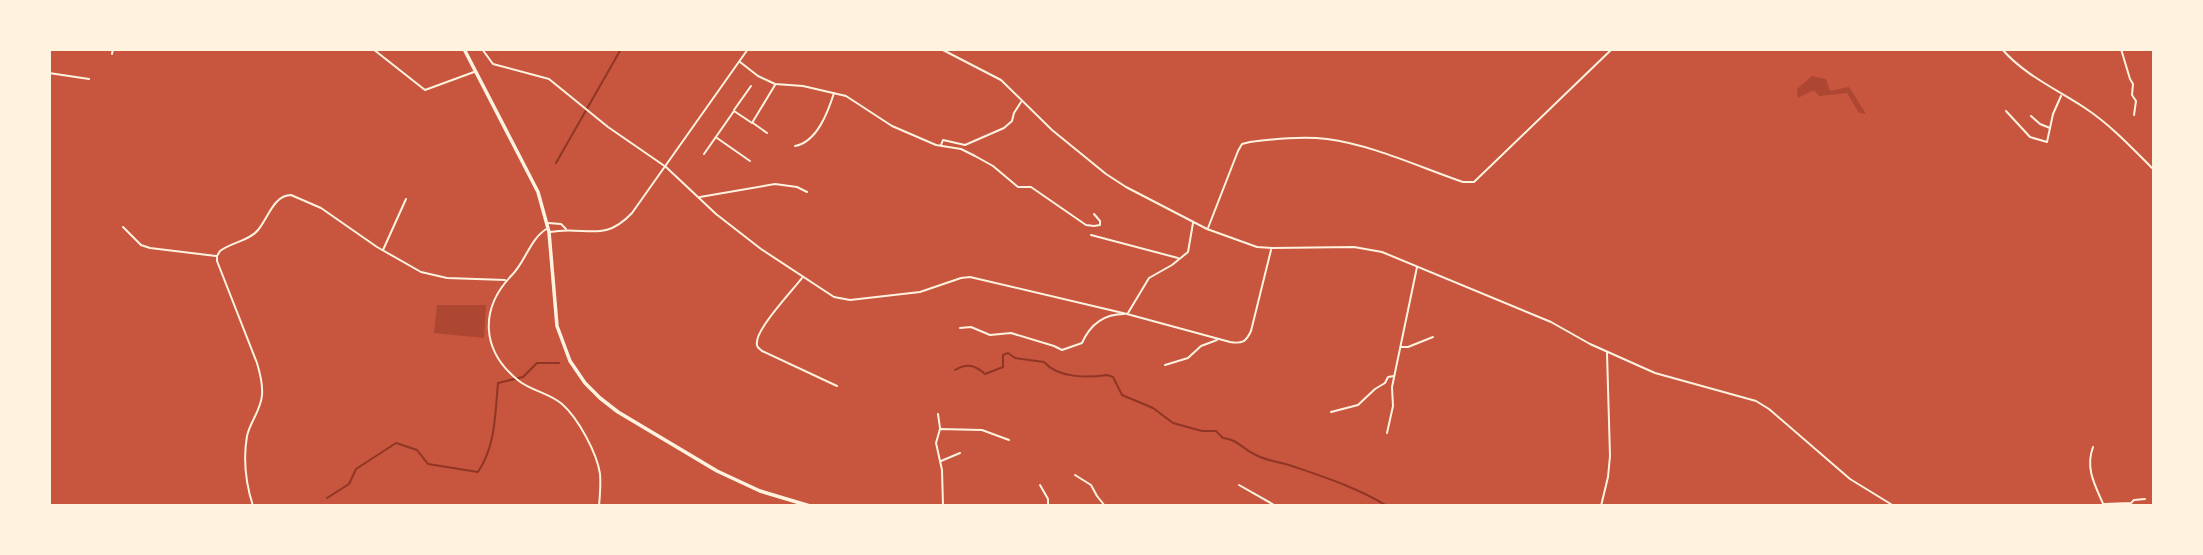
<svg xmlns="http://www.w3.org/2000/svg" width="2203" height="555" font-family="'Open Sans',sans-serif">
	<style>
		.green { fill: #ae4732 }
		.lines { fill: none; stroke-linecap: round; stroke-linejoin: round }
		.stream { stroke: #8f3625; stroke-width: 2 }
		.minor { stroke: #fff3e0; stroke-width: 2 }
		.trunk { stroke: #fff3e0; stroke-width: 3.5 }
	</style>
	<rect width="100%" height="100%" fill="#c8553d"/>
	<g class="green">
		<path d="M1812 76 1826 79 1830 91 1849 87 1866 114 1859 113 1847 93 1819 96 1814 90 1798 98 1797 89Z"/>
		<path d="M437 305H486L484 338 434 333Z"/>
	</g>
	<g class="lines">
		<g class="stream">
			<path d="M556 163 621 49"/>
			<path d="M955 370C967 363 975 365 985 374L1003 367V355L1008 353 1015 358 1044 362C1058 378 1087 378 1107 375L1113 377 1122 395 1153 408 1173 423 1202 431H1216L1223 438C1237 439 1244 450 1256 455 1267 461 1281 462 1292 466 1324 477 1358 488 1387 506"/>
			<path d="M327 498 349 484 356 469 396 443 417 450 428 464 478 472C496 445 495 414 498 383L523 377 537 363H559"/>
		</g>
		<g class="minor">
			<path d="M373 49 425 90 474 72"/>
			<path d="M482 49 493 64 549 79 608 127 666 167 716 214 761 249 834 297 850 300 920 292 961 278 970 277 1127 314 1230 342C1242 344 1246 342 1251 331L1271 250"/>
			<path d="M941 49 1001 80 1052 130 1106 174 1126 187 1207 229 1257 247 1272 248 1354 247 1382 252 1551 322 1590 344 1655 373 1756 401 1769 409 1850 479 1894 506"/>
			<path d="M2002 49C2024 75 2058 90 2085 108 2112 126 2132 148 2154 170"/>
			<path d="M2121 49 2130 79 2133 84 2132 95 2136 101 2134 115"/>
			<path d="M112 54 113 49"/>
			<path d="M740 62 758 76 775 84 803 86 846 96 892 126 936 145 961 149 975 156 993 166 1018 187H1031L1086 225 1094 226 1100 225V221L1094 214"/>
			<path d="M49 73 89 79"/>
			<path d="M734 110 751 86"/>
			<path d="M2006 111 2030 137 2047 142 2053 114 2061 96"/>
			<path d="M2031 116 2040 124 2050 128"/>
			<path d="M753 123 767 133"/>
			<path d="M717 138 750 161"/>
			<path d="M941 145 943 140 965 145 1004 128 1012 121 1014 113 1021 102"/>
			<path d="M795 146C817 142 828 112 834 93"/>
			<path d="M704 154 734 111 752 123 775 85"/>
			<path d="M700 197 775 184 797 187 807 192"/>
			<path d="M548 223 561 224 566 229"/>
			<path d="M123 227 141 245 150 248 216 256"/>
			<path d="M548 228C530 238 526 261 512 275 479 309 481 351 519 381 532 391 549 393 562 404 578 418 597 453 600 474 601 485 600 495 599 506"/>
			<path d="M1208 228 1238 151 1242 144 1250 142C1275 139 1302 136 1327 139 1373 145 1419 167 1463 182H1474L1612 49"/>
			<path d="M550 232C585 225 603 244 632 213L748 49"/>
			<path d="M1091 235 1178 258"/>
			<path d="M383 250 406 199"/>
			<path d="M802 278C792 291 757 328 757 342 756 347 759 348 762 351L837 386"/>
			<path d="M1128 313 1149 278 1172 265 1188 252 1193 223"/>
			<path d="M960 328 971 327 990 335 1011 333 1054 346 1062 350 1082 343C1090 325 1103 314 1124 314"/>
			<path d="M1401 347H1408L1433 337"/>
			<path d="M1165 365 1188 358 1201 346 1217 340"/>
			<path d="M1331 412 1358 405 1375 389 1385 383 1388 377 1394 376"/>
			<path d="M938 414 940 428"/>
			<path d="M1387 433 1393 406 1392 387 1417 267"/>
			<path d="M2093 447C2085 469 2095 485 2104 506"/>
			<path d="M941 461 960 453"/>
			<path d="M1075 475 1091 485 1097 496 1105 506"/>
			<path d="M1040 485 1048 499V506"/>
			<path d="M1239 485 1276 506"/>
			<path d="M2104 504 2131 503 2134 500 2145 499"/>
			<path d="M253 506C246 484 243 459 247 436 250 422 261 410 262 395 263 384 260 373 257 363L217 261V256L220 251C232 242 249 241 258 230 268 218 274 195 291 195L321 208 377 247 421 272 447 278 505 280"/>
			<path d="M943 506 942 470 936 443 940 429 982 430 1009 440"/>
			<path d="M1601 506 1608 477 1610 456 1607 353"/>
		</g>
		<path class="trunk" d="M464 49 538 192 549 232 557 326 570 361 585 383 600 398 618 412 717 471 760 491 810 506"/>
	</g>
	<rect width="2203" height="555" fill="none" stroke="#fff3e0" stroke-width="102"/>
</svg>
